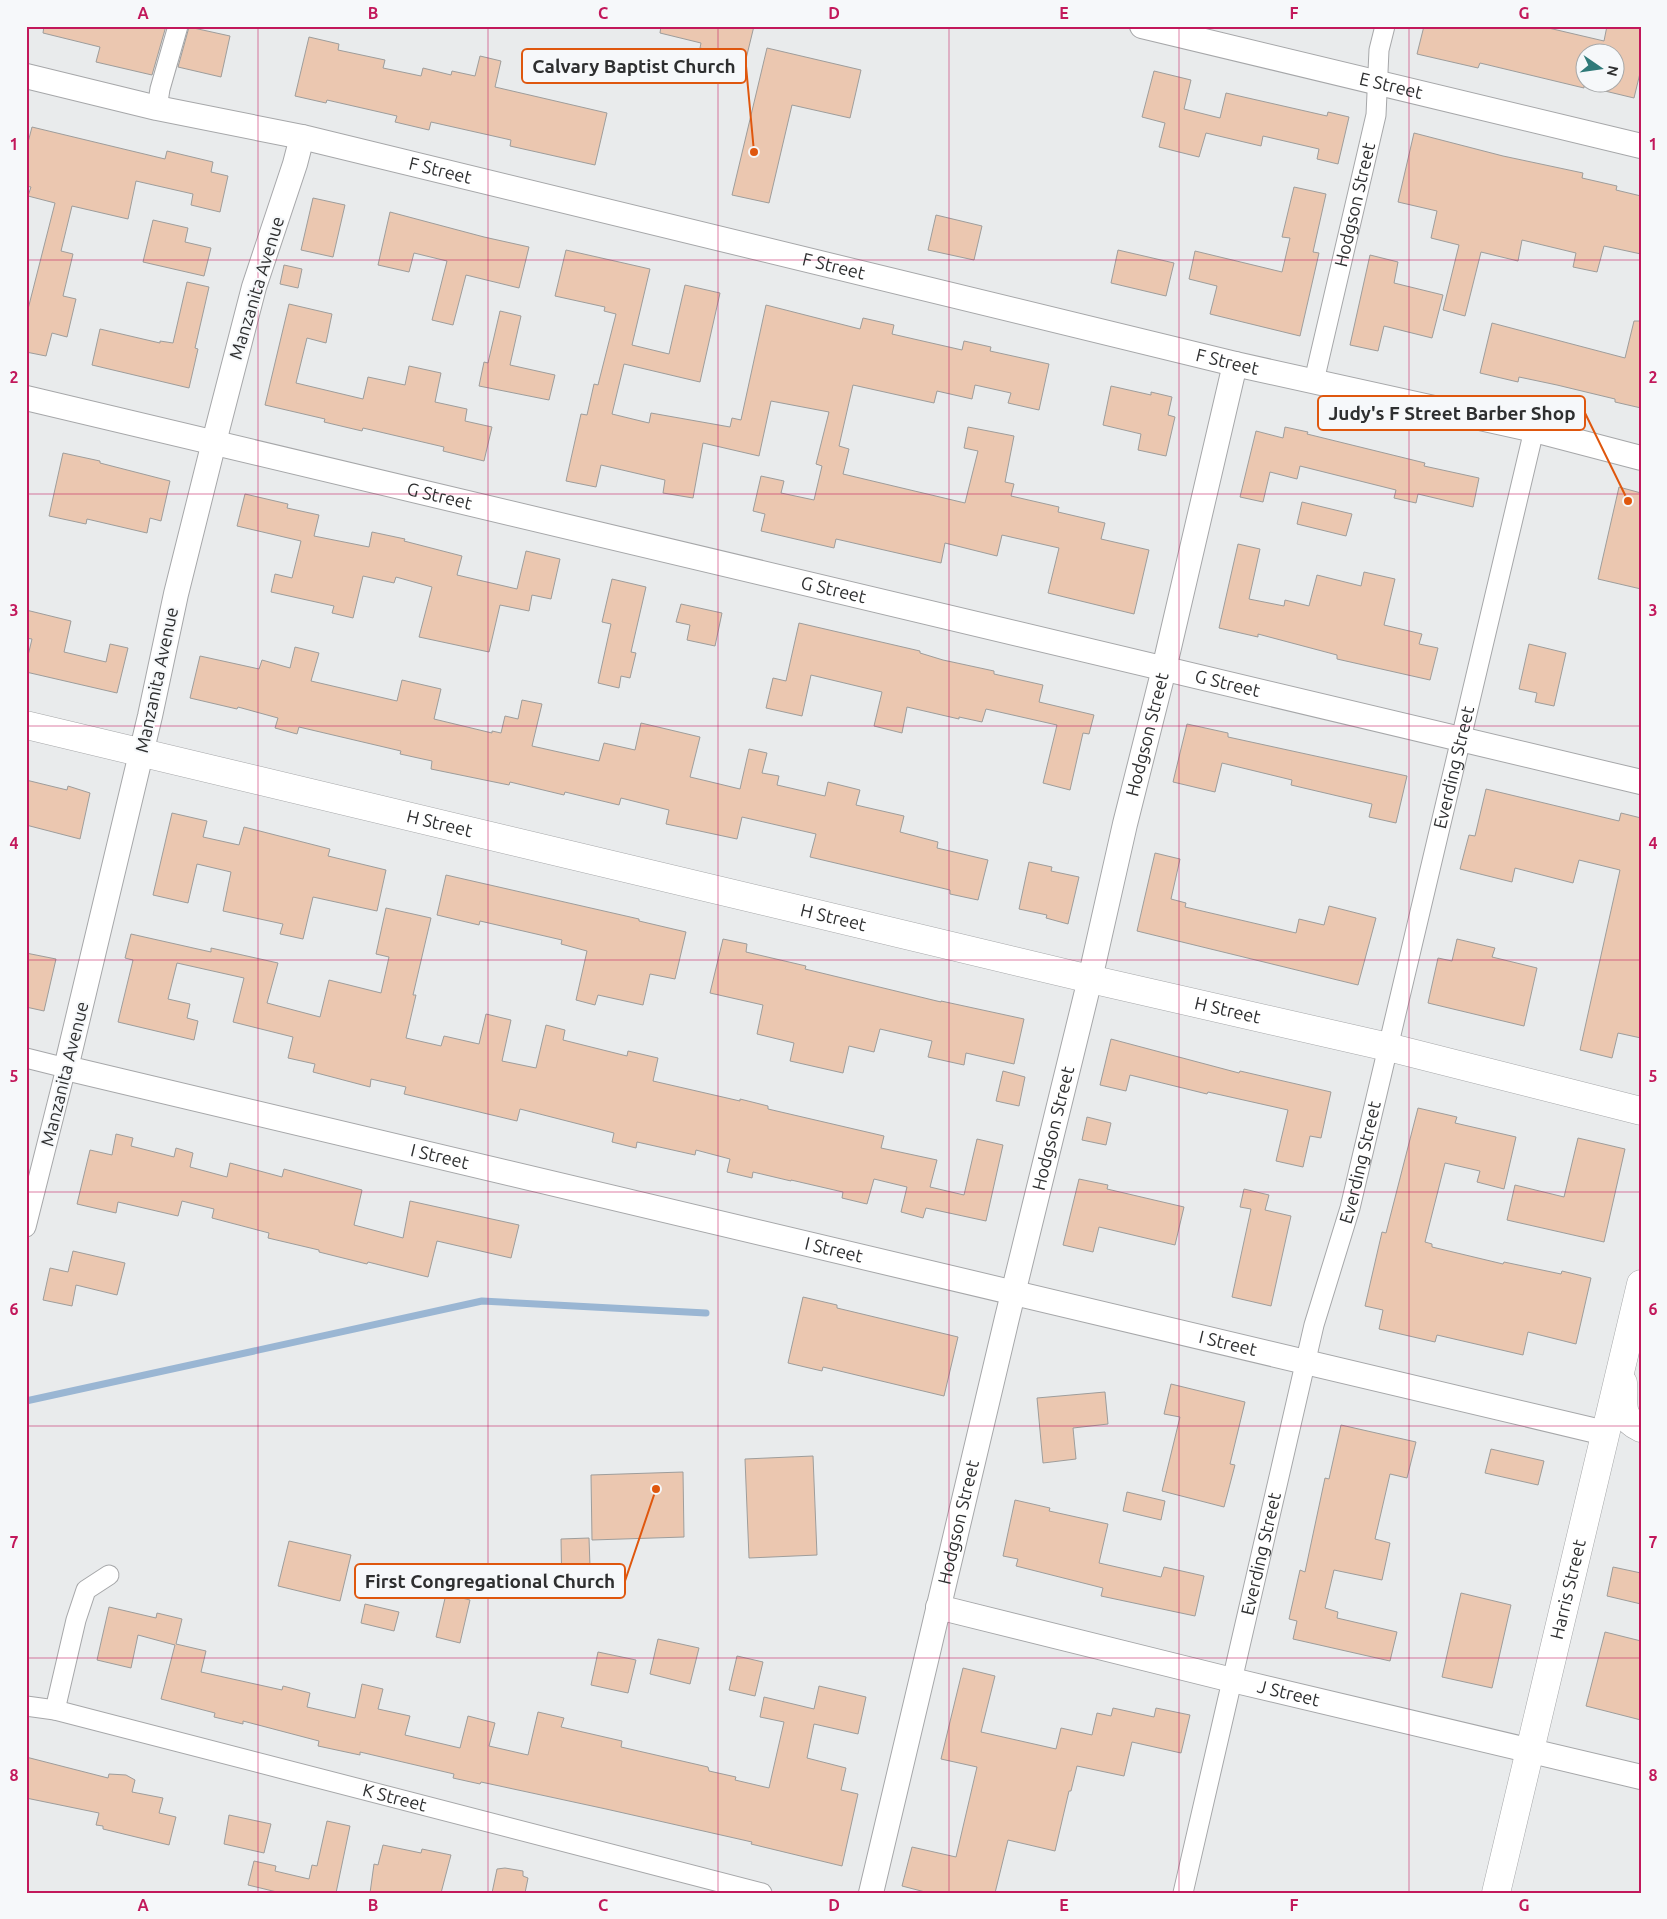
<svg xmlns="http://www.w3.org/2000/svg" width="1667" height="1919" font-family="Ubuntu,sans-serif">
	<style>
		.lines { fill: none; stroke-linecap: round; stroke-linejoin: round }
		.stream { stroke: #9ab6d3; stroke-width: 7 }
		.building { fill: #ebc7b0; stroke: #9e9d9b; fill-rule: evenodd }
		.minor-casing { stroke: #a6a7a9; stroke-width: 21 }
		.tertiary-casing { stroke: #a6a7a9; stroke-width: 26 }
		.secondary-casing { stroke: #a6a7a9; stroke-width: 29 }
		.minor { stroke: #fff; stroke-width: 19 }
		.tertiary { stroke: #fff; stroke-width: 24 }
		.secondary { stroke: #fff; stroke-width: 28 }
		.grid { fill: none; stroke: #c2185b; stroke-width: 1; stroke-opacity: 0.55 }
		.labels { text-anchor: middle; stroke-width: 4; stroke-linejoin: round; paint-order: stroke }
		.street-label { font-size: 18px; fill: #2e2f30; stroke: #f6f8fa }
		.leader { fill: none; stroke: #df570e; stroke-width: 2 }
		.callout-dot { fill: #df570e; stroke: #f6f8fa; stroke-width: 2 }
		.callout { fill: #f6f8fa; stroke: #df570e; stroke-width: 2 }
		.callout-label { font-size: 19px; text-anchor: middle; font-weight: bold; fill: #2e2f30 }
		.neatline { fill: none; stroke: #c2185b; stroke-width: 2 }
		.grid-label { font-size: 16px; text-anchor: middle; font-weight: bold; fill: #c2185b }
	</style>
	<rect width="100%" height="100%" fill="#e9ebec"/>
	<g class="lines">
		<path class="stream" d="M26 1401 482 1301 706 1313"/>
	</g>
	<g class="building">
		<path d="M44 26H166L152 75 96 62 100 47 43 33Z"/>
		<path d="M661 26H754L746 59 700 48 701 43 660 33Z"/>
		<path d="M1424 26H1540L1604 41 1607 26H1641V69L1634 98 1584 86V88L1480 63 1478 68 1417 54ZM1584 52H1614V82H1584Z"/>
		<path d="M189 27 230 36 221 77 178 67Z"/>
		<path d="M309 37 339 44 338 50 385 60 383 68 421 76 423 68 451 75 452 71 475 76 480 56 501 61 495 87 607 113 595 165 510 146 511 140 431 122 429 130 395 122 397 116 327 100 326 103 295 96Z"/>
		<path d="M767 48 861 70 850 118 792 105 769 203 732 195Z"/>
		<path d="M1154 71 1191 80 1184 109 1220 118 1226 93 1327 116 1328 112 1349 117 1338 164 1317 159 1319 149 1263 136 1261 146 1206 133 1199 157 1159 147 1165 123 1142 117Z"/>
		<path d="M32 127 165 159 167 151 213 162 211 172 228 176 220 212 191 205 193 194 136 181 128 219 72 206 61 251 73 254 63 296 76 299 67 337 52 333 46 356 26 352V317L55 203 28 196 31 187 26 186V150Z"/>
		<path d="M1414 133 1503 156 1583 173 1582 178 1617 186 1616 190 1641 196V254L1604 246 1597 272 1573 267 1576 253 1522 240 1518 261 1481 252 1465 316 1443 310 1459 245 1431 238 1437 211 1398 202Z"/>
		<path d="M1294 187 1326 194 1313 252 1319 253 1300 336 1210 314 1217 286 1189 279 1195 251 1282 272 1290 238 1282 237Z"/>
		<path d="M313 198 345 205 333 257 301 250Z"/>
		<path d="M390 212 484 237 529 247 519 288 466 275 453 325 432 320 447 261 414 253 409 272 378 265Z"/>
		<path d="M936 215 982 226 974 260 928 250Z"/>
		<path d="M153 220 188 228 185 242 211 248 204 276 143 262Z"/>
		<path d="M566 250 650 269 632 345 669 354 685 285 720 293 700 382 624 364 612 414 649 423 651 413 730 427 732 418 741 420 766 305 860 329 863 318 894 325 892 334 962 350 964 341 991 347 990 351 1049 364 1039 410 1008 403 1011 393 975 385 972 399 937 391 934 403 853 385 839 446 849 449 843 474 965 503 978 451 964 448 968 427 1014 436 1005 482 1014 484 1011 496 1059 507 1058 512 1105 523 1101 539 1149 550 1134 614 1048 593 1059 548 1002 535 997 556 945 543 941 563 836 539 834 548 761 531 765 514 753 511 761 476 784 481 781 493 814 500 822 466 816 464 829 412 771 401 759 456 703 443 693 498 663 493 665 480 601 465 596 487 566 481 581 414 587 415 594 384 598 385 616 314 604 311 605 307 555 296Z"/>
		<path d="M1118 250 1174 263 1166 296 1111 283Z"/>
		<path d="M1370 255 1398 262 1394 283 1443 295 1432 338 1384 326 1378 351 1350 345Z"/>
		<path d="M284 265 302 269 298 288 280 284Z"/>
		<path d="M187 282 209 287 195 348 198 349 189 388 92 365 100 329 160 343V341L173 343Z"/>
		<path d="M289 304 332 314 326 343 307 338 296 383 363 399 368 377 405 385 409 366 441 373 435 402 467 409 465 421 492 427 484 461 443 451 444 447 363 428 362 431 324 422 325 419 265 405Z"/>
		<path d="M500 311 521 316 510 365 555 375 549 400 479 386 484 362 488 363Z"/>
		<path d="M1634 321H1641V408L1615 402V399L1557 385 1519 377 1518 382 1480 373 1492 323 1625 358Z"/>
		<path d="M1111 386 1151 395V392L1172 397 1168 415 1175 417 1166 456 1138 450 1141 434 1103 425Z"/>
		<path d="M1285 427 1308 432 1307 434 1425 463 1424 466 1479 478 1473 507 1418 494 1416 503 1394 498 1396 490 1300 466 1297 479 1270 472 1263 502 1240 497 1256 431 1283 438Z"/>
		<path d="M63 453 100 461V463L170 481 161 521 150 518 147 533 87 519 86 524 49 516Z"/>
		<path d="M1619 487 1641 493V589L1598 579Z"/>
		<path d="M245 494 288 504 287 508 319 515 314 536 369 547 372 532 405 539 404 541 462 556 457 575 517 589 526 551 560 559 551 599 532 595 529 611 500 605 489 652 419 637 432 587 396 577 394 583 363 576 353 618 332 613 334 606 271 592 275 574 292 578 301 541 237 526Z"/>
		<path d="M1302 502 1352 514 1346 536 1297 524Z"/>
		<path d="M1238 544 1260 549 1249 599 1284 606 1285 600 1309 606 1317 575 1361 586 1364 572 1395 579 1384 625 1422 634 1419 644 1438 648 1430 680 1337 659V655L1258 634V637L1219 628Z"/>
		<path d="M612 579 646 587 631 652 636 653 630 678 621 676 619 688 598 683 611 624 602 622Z"/>
		<path d="M681 604 722 613 715 646 687 640 690 625 676 622Z"/>
		<path d="M26 610 71 621 64 652 106 662 110 644 128 648 117 693 26 672V664L32 639 26 638Z"/>
		<path d="M799 623 920 651V653L943 660 994 671V674L1043 685 1039 702 1094 715 1089 734 1083 733 1070 790 1043 783 1057 725 986 709 982 722 959 717V719L907 707 902 733 874 726 882 692 811 675 802 716 766 708 773 678 786 681Z"/>
		<path d="M1529 644 1566 653 1554 706 1535 702 1537 693 1519 689Z"/>
		<path d="M295 647 319 653 311 681 397 701 402 680 441 689 434 719 492 733V731L501 733 505 716 518 719 522 700 542 704 532 746 599 761 604 743 635 750 641 723 700 737 690 777 707 781 740 789 749 749 767 753 762 773 779 776 777 785 825 796 828 782 860 790 856 805 904 816 900 832 938 842 937 848 988 860 978 900 950 894V890L810 857 816 834 742 817 737 839 695 830 666 824 669 810 621 798 619 805 565 792 564 795 510 782 509 785 431 769 432 761 400 754 401 751 299 727 297 734 275 728 278 718 238 707 237 709 190 698 200 656 259 669 262 660 290 668Z"/>
		<path d="M1187 724 1228 733V737L1407 776 1396 823 1369 817 1372 804 1291 785 1292 780 1222 763 1215 792 1173 782Z"/>
		<path d="M26 780 67 790 68 786 90 793 80 839 26 825Z"/>
		<path d="M1486 789 1619 821 1621 813 1641 818V1038L1618 1033 1612 1058 1580 1050 1620 870 1579 860 1573 883 1515 868 1512 882 1460 869 1469 835 1475 836Z"/>
		<path d="M172 813 207 821 203 837 239 845 244 827 330 849 328 856 386 870 377 911 313 897 303 939 280 934 283 924 223 911 231 872 197 864 188 903 153 895Z"/>
		<path d="M1155 853 1180 859 1171 899 1186 903 1185 907 1296 933 1299 919 1324 925 1329 906 1376 918 1358 985 1137 931Z"/>
		<path d="M1029 862 1052 867 1051 871 1079 877 1068 924 1046 918 1047 915 1019 909Z"/>
		<path d="M446 875 639 919V921L686 932 675 979 650 974 643 1005 598 995 595 1005 576 1000 587 951 561 944 562 940 480 921 479 925 437 915Z"/>
		<path d="M386 908 431 918 413 995H416L406 1038 441 1046 444 1036 479 1044 486 1014 511 1020 502 1061 536 1068 546 1025 565 1030 563 1040 627 1056 628 1051 658 1058 653 1081 740 1101V1099L768 1106V1109L884 1136 881 1148 937 1160 930 1187 964 1195 977 1139 1003 1145 986 1221 926 1208 923 1218 901 1212 907 1187 874 1179 867 1204 842 1198 843 1192 791 1180V1181L753 1172 752 1178 727 1172 730 1159 696 1150 695 1155 637 1142 636 1148 612 1142 614 1133 520 1109 517 1121 404 1094 406 1087 371 1079 370 1087 313 1072 315 1064 288 1058 293 1037 233 1022 244 978 177 963 168 999 190 1004 187 1018 198 1021 194 1040 118 1022 133 960 125 958 131 934 211 952V948L278 963 267 1003 320 1017 329 980 381 993 389 957 376 954Z"/>
		<path d="M723 939 747 944 746 952 806 966 805 969 941 1002V1001L1024 1019 1014 1064 966 1053 964 1065 928 1057 932 1041 880 1029 874 1052 849 1046 843 1073 790 1061 794 1043 757 1034 763 1005 710 993Z"/>
		<path d="M1457 939 1495 948 1492 957 1537 968 1524 1026 1428 1003 1438 958 1452 961Z"/>
		<path d="M26 953 56 959 44 1011 26 1007Z"/>
		<path d="M1111 1039 1239 1073 1240 1071 1331 1092 1321 1138 1310 1136 1303 1167 1276 1161 1288 1110 1208 1092 1207 1094 1130 1075 1126 1091 1100 1085Z"/>
		<path d="M1003 1071 1025 1077 1019 1106 996 1101Z"/>
		<path d="M1418 1108 1457 1117 1455 1123 1516 1137 1504 1189 1477 1182 1480 1171 1445 1163 1425 1242 1432 1244V1247L1503 1264 1504 1262 1561 1274 1562 1271 1591 1278 1576 1344 1528 1332 1523 1355 1437 1335 1435 1342 1379 1329 1383 1310 1365 1306 1382 1232 1386 1233Z"/>
		<path d="M1087 1117 1111 1123 1106 1145 1082 1140Z"/>
		<path d="M116 1134 133 1138 131 1146 174 1157 176 1148 193 1153 190 1167 227 1177 230 1163 282 1177 284 1169 362 1190 354 1225 403 1238 410 1201 519 1225 511 1258 437 1241 428 1277 368 1262 367 1264 319 1252V1250L268 1238 269 1233 212 1218 214 1209 182 1201 178 1216 118 1202 116 1213 77 1204 90 1150 112 1155Z"/>
		<path d="M1578 1138 1625 1149 1604 1242 1507 1220 1515 1185 1564 1197Z"/>
		<path d="M1079 1179 1108 1185 1107 1189 1184 1207 1175 1245 1099 1227 1093 1252 1063 1245Z"/>
		<path d="M1244 1189 1269 1195 1265 1210 1291 1216 1271 1306 1232 1297 1251 1209 1240 1207Z"/>
		<path d="M73 1251 125 1263 117 1295 76 1285 72 1306 43 1300 50 1268 68 1272Z"/>
		<path d="M803 1297 837 1305V1308L958 1337 944 1396 823 1367 822 1371 788 1363Z"/>
		<path d="M1171 1384 1245 1402 1230 1464 1235 1465 1224 1507 1162 1491 1180 1417 1164 1414Z"/>
		<path d="M1105 1392 1108 1424 1073 1428 1076 1459 1043 1463 1037 1398Z"/>
		<path d="M1341 1425 1416 1442 1407 1478 1390 1474 1375 1539 1390 1543 1382 1580 1334 1570 1325 1608 1338 1612 1337 1618 1397 1632 1390 1661 1293 1639 1297 1621 1289 1619 1300 1570 1305 1572 1325 1478 1329 1479Z"/>
		<path d="M1491 1449 1544 1461 1538 1485 1485 1473Z"/>
		<path d="M813 1456 817 1555 749 1558 745 1459Z"/>
		<path d="M683 1472 684 1537 592 1540 591 1475Z"/>
		<path d="M1127 1492 1165 1501 1161 1520 1123 1511Z"/>
		<path d="M1015 1500 1050 1508 1049 1511 1108 1524 1099 1563 1161 1577 1164 1567 1204 1576 1195 1616 1101 1596 1103 1588 1016 1566 1018 1559 1003 1556Z"/>
		<path d="M589 1538 591 1595 562 1596 561 1539Z"/>
		<path d="M289 1541 351 1555 340 1601 278 1586Z"/>
		<path d="M1613 1567 1641 1573V1604L1607 1596Z"/>
		<path d="M1461 1593 1511 1605 1492 1688 1442 1677Z"/>
		<path d="M446 1594 470 1600 460 1643 436 1637Z"/>
		<path d="M365 1604 399 1612 394 1631 361 1623Z"/>
		<path d="M109 1607 156 1618 157 1613 182 1619 176 1644 206 1651 201 1672 282 1690 283 1686 310 1693 307 1707 355 1718 362 1684 383 1689 378 1709 410 1716 405 1735 460 1748 468 1716 495 1723 489 1746 528 1755 538 1712 564 1718 561 1727 622 1741 621 1747 708 1767 709 1771 736 1777 735 1780 769 1788 784 1722 760 1717 764 1697 814 1709 819 1686 866 1697 858 1734 814 1724 807 1758 846 1768 841 1790 858 1794 842 1866 751 1844 752 1842 606 1809 481 1782 480 1784 453 1778 454 1774 360 1752V1755L318 1746 319 1741 243 1721V1724L214 1717 215 1713 161 1699 175 1645 138 1635 131 1668 97 1660Z"/>
		<path d="M1605 1632 1641 1641V1720L1586 1706Z"/>
		<path d="M658 1639 699 1648 690 1684 650 1674Z"/>
		<path d="M598 1652 636 1660 628 1693 591 1685Z"/>
		<path d="M737 1656 763 1662 755 1696 729 1690Z"/>
		<path d="M963 1668 995 1676 981 1732 1056 1749 1061 1728 1092 1735 1097 1713 1111 1716 1113 1708 1154 1717 1156 1708 1190 1715 1181 1753 1132 1742 1124 1776 1077 1766 1071 1791H1069L1055 1851 1008 1840 995 1893H929L902 1886 912 1847 956 1857 977 1767 941 1759Z"/>
		<path d="M26 1757 108 1778 109 1774 126 1775 135 1780 132 1792 163 1798 159 1813 176 1817 169 1845 103 1829V1826L96 1825 99 1813 26 1798Z"/>
		<path d="M229 1815 271 1824 264 1853 224 1844Z"/>
		<path d="M327 1821 350 1826 336 1893H281L248 1885 254 1861 276 1866 275 1871 309 1879 312 1865 317 1866Z"/>
		<path d="M383 1845 421 1853 422 1849 451 1855 441 1893H370L374 1864 378 1865Z"/>
		<path d="M505 1868 523 1871V1876L528 1878 525 1893H492L497 1869Z"/>
	</g>
	<g class="lines">
		<defs>
			<g id="minor">
				<path d="M157 108 160 89 178 26"/>
				<path id="s1" d="M1314 381 1376 115 1379 50 1385 26"/>
				<path d="M26 1058 66 1068 26 1227"/>
				<path id="s2" d="M26 1706 55 1710 762 1893"/>
				<path d="M55 1710 76 1620 86 1590 109 1575"/>
				<path id="s3" d="M1183 1893 1314 1325 1350 1208 1534 430"/>
			</g>
			<g id="tertiary">
				<path id="s4" d="M1142 26 1641 146"/>
				<path id="s5" d="M26 76 157 108 302 137 1235 364 1534 430 1641 458"/>
				<path id="s6" d="M302 137 295 164 254 287 214 442 176 594 150 716 66 1068 1605 1433"/>
				<path id="s7" d="M26 398 1641 782"/>
				<path id="s8" d="M938 1607 1232 1680 1641 1777"/>
				<path id="s9" d="M871 1893 1007 1318 1090 979 1125 824 1164 669 1235 364"/>
			</g>
			<g id="secondary">
				<path id="s10" d="M26 725 1090 979 1388 1047 1641 1111"/>
				<path d="M1623 1383C1625 1402 1617 1417 1641 1428"/>
				<path id="s11" d="M1496 1893 1641 1284"/>
			</g>
		</defs>
		<use href="#minor" class="minor-casing"/>
		<use href="#tertiary" class="tertiary-casing"/>
		<use href="#secondary" class="secondary-casing"/>
		<use href="#minor" class="minor"/>
		<use href="#tertiary" class="tertiary"/>
		<use href="#secondary" class="secondary"/>
	</g>
	<path class="grid" d="M258 26V1893M488 26V1893M718 26V1893M949 26V1893M1179 26V1893M1409 26V1893M26 260H1641M26 494H1641M26 726H1641M26 960H1641M26 1192H1641M26 1426H1641M26 1658H1641"/>
	<g class="labels">
		<g class="street-label">
			<text dy="6" stroke="none"><textPath href="#s4" startOffset="256">E Street</textPath></text>
			<text dy="6" stroke="none"><textPath href="#s5" startOffset="425">F Street</textPath></text>
			<text dy="6" stroke="none"><textPath href="#s1" startOffset="181">Hodgson Street</textPath></text>
			<text dy="6" stroke="none"><textPath href="#s5" startOffset="830">F Street</textPath></text>
			<text transform="translate(257 288) rotate(-73)" y="6">Manzanita Avenue</text>
			<text dy="6" stroke="none"><textPath href="#s5" startOffset="1235">F Street</textPath></text>
			<text dy="6" stroke="none"><textPath href="#s7" startOffset="425">G Street</textPath></text>
			<text dy="6" stroke="none"><textPath href="#s7" startOffset="830">G Street</textPath></text>
			<text transform="translate(157 680) rotate(-78)" y="6">Manzanita Avenue</text>
			<text dy="6" stroke="none"><textPath href="#s7" startOffset="1235">G Street</textPath></text>
			<text dy="6" stroke="none"><textPath href="#s9" startOffset="1191">Hodgson Street</textPath></text>
			<text dy="6" stroke="none"><textPath href="#s3" startOffset="1158">Everding Street</textPath></text>
			<text dy="6" stroke="none"><textPath href="#s10" startOffset="425">H Street</textPath></text>
			<text dy="6" stroke="none"><textPath href="#s10" startOffset="830">H Street</textPath></text>
			<text dy="6" stroke="none"><textPath href="#s10" startOffset="1235">H Street</textPath></text>
			<text transform="translate(65 1074) rotate(-76)" y="6">Manzanita Avenue</text>
			<text dy="6" stroke="none"><textPath href="#s9" startOffset="786">Hodgson Street</textPath></text>
			<text dy="6" stroke="none"><textPath href="#s6" startOffset="1345">I Street</textPath></text>
			<text dy="6" stroke="none"><textPath href="#s3" startOffset="752">Everding Street</textPath></text>
			<text dy="6" stroke="none"><textPath href="#s6" startOffset="1750">I Street</textPath></text>
			<text dy="6" stroke="none"><textPath href="#s6" startOffset="2155">I Street</textPath></text>
			<text dy="6" stroke="none"><textPath href="#s9" startOffset="381">Hodgson Street</textPath></text>
			<text dy="6" stroke="none"><textPath href="#s3" startOffset="348">Everding Street</textPath></text>
			<text dy="6" stroke="none"><textPath href="#s11" startOffset="312">Harris Street</textPath></text>
			<text dy="6" stroke="none"><textPath href="#s8" startOffset="361">J Street</textPath></text>
			<text dy="6" stroke="none"><textPath href="#s2" startOffset="380">K Street</textPath></text>
		</g>
	</g>
	<path class="leader" d="M754 152L746 66M1628 501L1585 413M656 1489L625 1581"/>
	<g class="callout-dot">
		<circle cx="754" cy="152" r="5"/>
		<circle cx="1628" cy="501" r="5"/>
		<circle cx="656" cy="1489" r="5"/>
	</g>
	<g class="callout">
		<rect x="522" y="49" width="224" height="34" rx="5"/>
		<rect x="1318" y="396" width="267" height="34" rx="5"/>
		<rect x="355" y="1564" width="270" height="34" rx="5"/>
	</g>
	<g class="callout-label">
		<text x="634" y="73">Calvary Baptist Church</text>
		<text x="1452" y="420">Judy's F Street Barber Shop</text>
		<text x="490" y="1588">First Congregational Church</text>
	</g>
	<rect width="1667" height="1919" fill="none" stroke="#f6f8fa" stroke-width="55"/>
	<g transform="translate(1600 68) rotate(103)"><circle r="24" fill="#f6f8fa" stroke="#a6a8a9"/>
	<path d="M0-4L9 19L0 12L-9 19Z" fill="#307a79"/>
	<text y="-8" font-size="14" font-weight="bold" text-anchor="middle" fill="#2e2f30">N</text>
	</g>
	<rect x="28" y="28" width="1612" height="1864" class="neatline"/>
	<g class="grid-label">
		<text x="143" y="19">A</text>
		<text x="373" y="19">B</text>
		<text x="603" y="19">C</text>
		<text x="834" y="19">D</text>
		<text x="1064" y="19">E</text>
		<text x="1294" y="19">F</text>
		<text x="1524" y="19">G</text>
		<text x="14" y="150">1</text>
		<text x="1653" y="150">1</text>
		<text x="14" y="383">2</text>
		<text x="1653" y="383">2</text>
		<text x="14" y="616">3</text>
		<text x="1653" y="616">3</text>
		<text x="14" y="849">4</text>
		<text x="1653" y="849">4</text>
		<text x="14" y="1082">5</text>
		<text x="1653" y="1082">5</text>
		<text x="14" y="1315">6</text>
		<text x="1653" y="1315">6</text>
		<text x="14" y="1548">7</text>
		<text x="1653" y="1548">7</text>
		<text x="14" y="1781">8</text>
		<text x="1653" y="1781">8</text>
		<text x="143" y="1911">A</text>
		<text x="373" y="1911">B</text>
		<text x="603" y="1911">C</text>
		<text x="834" y="1911">D</text>
		<text x="1064" y="1911">E</text>
		<text x="1294" y="1911">F</text>
		<text x="1524" y="1911">G</text>
	</g>
</svg>
